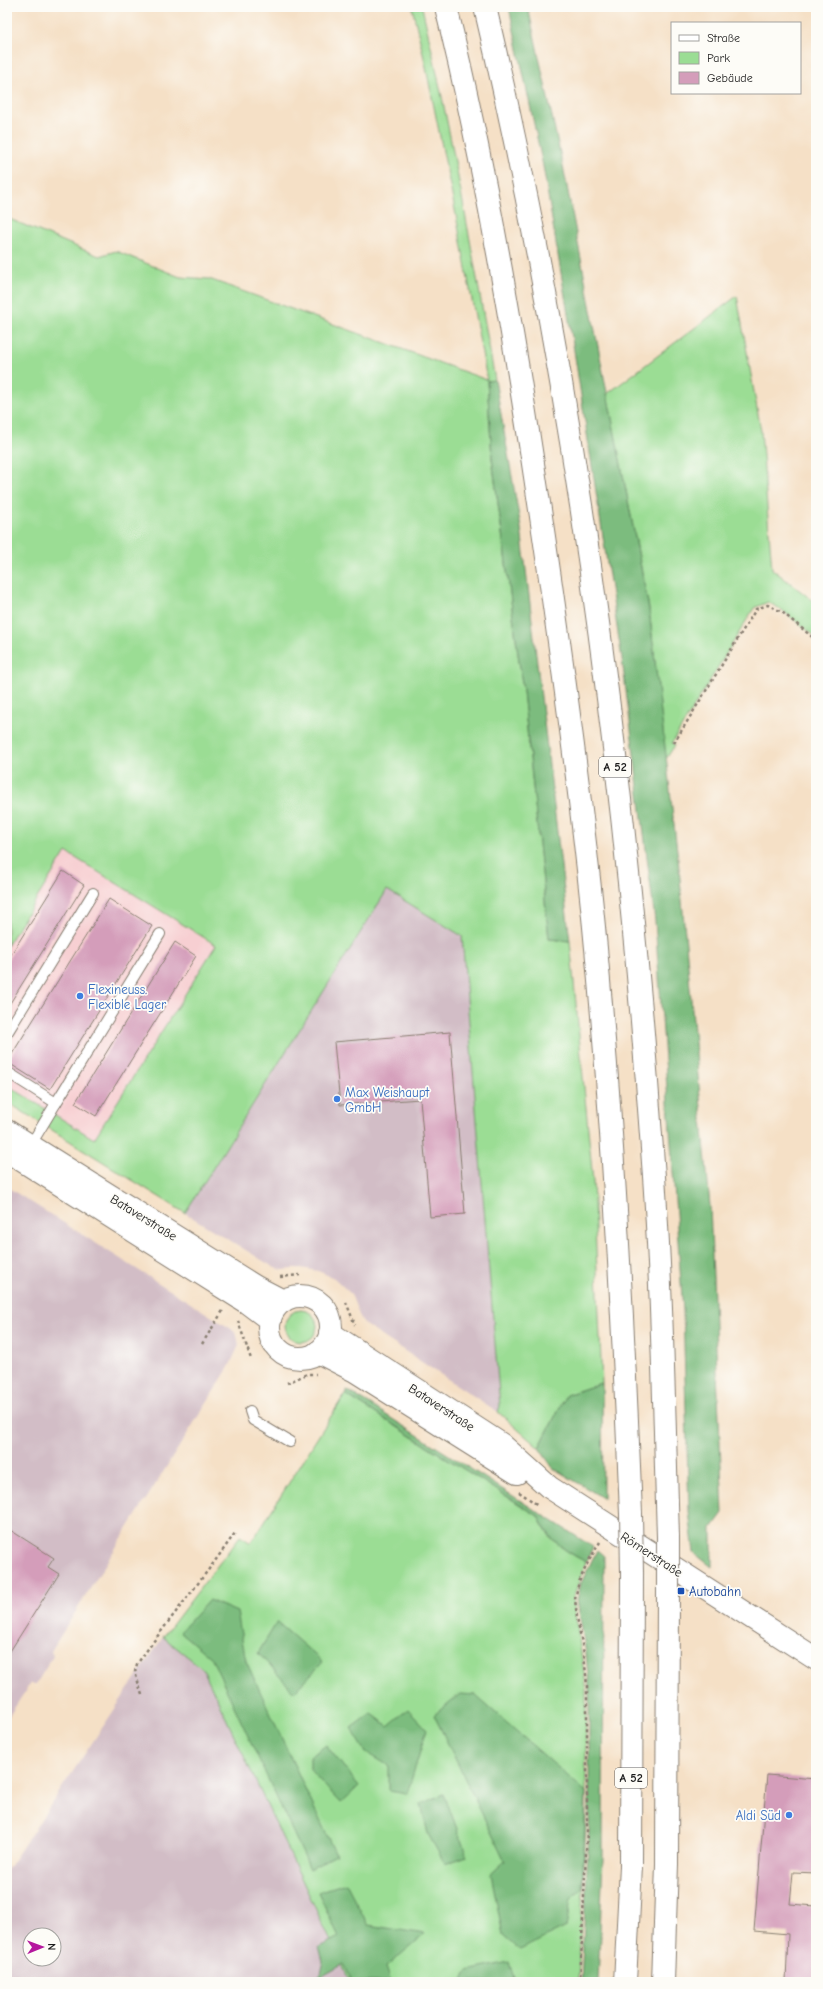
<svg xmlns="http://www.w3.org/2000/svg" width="823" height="1989" font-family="'Comic Neue',sans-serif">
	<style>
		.built { fill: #f7cfd2 }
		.industrial { fill: #d2bdc6; fill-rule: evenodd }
		.green { fill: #9bdd94; stroke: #5c7c58 }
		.forest { fill: #7cbc7e; stroke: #4c6c4d }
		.building { fill: #d49dba }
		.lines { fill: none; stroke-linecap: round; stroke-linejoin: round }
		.lane-casing { stroke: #887e71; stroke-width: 12 }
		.secondary-casing { stroke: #887e71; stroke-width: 24 }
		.highway-casing { stroke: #887e71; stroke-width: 24 }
		.path { stroke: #887e71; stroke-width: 2.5; stroke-dasharray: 3 3; stroke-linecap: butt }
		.lane { stroke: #fff; stroke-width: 10 }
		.secondary { stroke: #fff; stroke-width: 22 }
		.highway { stroke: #fff; stroke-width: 22 }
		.highway-bridge-casing { stroke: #887e71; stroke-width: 24; stroke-linecap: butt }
		.highway-bridge { stroke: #fff; stroke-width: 22 }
		.shop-dot { fill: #3f7fe0; stroke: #fdfcf7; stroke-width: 1.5 }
		.transit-dot { fill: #1a4fb4; stroke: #fdfcf7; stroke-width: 1.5 }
		.labels { text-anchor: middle; stroke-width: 3.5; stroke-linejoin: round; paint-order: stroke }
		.shield { fill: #fdfcf7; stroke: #605f5e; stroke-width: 1 }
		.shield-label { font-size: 12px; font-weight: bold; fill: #1c1c1c }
		.shop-label { font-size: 13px; fill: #366cbe; stroke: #fdfcf7; text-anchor: start }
		.street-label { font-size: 13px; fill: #1c1c1c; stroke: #fdfcf7 }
		.transit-label { font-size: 13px; fill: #164399; stroke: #fdfcf7; text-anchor: start }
	</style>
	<rect width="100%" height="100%" fill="#fdfcf7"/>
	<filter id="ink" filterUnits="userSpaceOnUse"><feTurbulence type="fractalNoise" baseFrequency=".025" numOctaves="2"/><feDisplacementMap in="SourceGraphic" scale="8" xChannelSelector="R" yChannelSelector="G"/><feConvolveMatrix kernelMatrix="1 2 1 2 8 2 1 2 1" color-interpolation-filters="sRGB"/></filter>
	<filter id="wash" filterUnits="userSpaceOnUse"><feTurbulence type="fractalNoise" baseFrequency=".012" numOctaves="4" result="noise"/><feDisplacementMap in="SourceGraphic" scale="16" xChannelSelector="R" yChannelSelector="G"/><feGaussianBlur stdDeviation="0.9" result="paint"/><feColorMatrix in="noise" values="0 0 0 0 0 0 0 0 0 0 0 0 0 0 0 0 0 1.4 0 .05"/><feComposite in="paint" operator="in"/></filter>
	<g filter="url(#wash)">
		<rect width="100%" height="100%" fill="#f5e0c6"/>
		<path class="built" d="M66 852 216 946 94 1140 7 1085V946Z"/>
		<g class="industrial">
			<path d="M387 890 462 936 500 1407 498 1412 365 1325 361 1320 351 1294 334 1278 318 1271 301 1268 283 1270 275 1268 185 1213Z"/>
			<path d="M7 1187 236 1332 239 1345 229 1367 51 1651 53 1656 36 1684H30L7 1719Z"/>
			<path d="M163 1637 203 1669 350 1982H7V1870ZM30 1935H54V1959H30Z"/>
		</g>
		<g class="green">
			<path d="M412 7H422C451 130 473 255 495 380L487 381 492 458 523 691 549 939 570 941 593 1181 602 1383 566 1395 539 1448 498 1412 500 1406 462 936 387 890 185 1213 7 1102V1085L94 1139 216 945 66 852 7 946V218L99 256 116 251 180 277 209 279 487 380 455 210 424 58Z"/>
			<path d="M737 296 761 431 772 569 816 603V637L782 610 768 602 754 608 672 743 675 745 666 759 649 608 607 394Z"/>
			<circle cx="301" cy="1326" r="16"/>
			<path d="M345 1394 538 1516C549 1541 562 1549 586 1562L573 1598 586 1685V1831L578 1982H350L203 1669 163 1637 240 1536 251 1543Z"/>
		</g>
		<g class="forest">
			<path d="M509 7H528L564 171 649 609 679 868 710 1206 723 1513 712 1528V1567L694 1553 689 1512 683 1311 655 921 622 659 573 344 543 166Z"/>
			<path d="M495 380 521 528 570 941 549 939 523 691 492 458 487 381Z"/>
			<path d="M602 1383 603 1498 553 1468 539 1448 566 1395Z"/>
			<path d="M347 1390 593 1547 586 1562C562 1549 550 1541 538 1516L345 1394 335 1411Z"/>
			<path d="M597 1550 604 1556 603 1859 598 1982H581L589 1830V1687L586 1654 577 1600 581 1583Z"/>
			<path d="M209 1600 237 1612 246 1661 336 1855 310 1869 212 1659 180 1632Z"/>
			<path d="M277 1622 323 1662 294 1692 258 1653Z"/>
			<path d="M460 1694 475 1695 586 1792 582 1889 571 1899 566 1927 520 1950 503 1935 491 1874 505 1861 434 1715Z"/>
			<path d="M408 1709 427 1729 407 1794 389 1791V1766L366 1752 351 1728 371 1713 388 1726Z"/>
			<path d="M326 1745 359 1786 341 1803 310 1770V1757Z"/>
			<path d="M444 1794 467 1856 445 1864 428 1834 421 1804Z"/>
			<path d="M346 1883 368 1925 425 1934 386 1967 391 1982H349L352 1981 344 1964 319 1978 323 1961 319 1947 339 1937 318 1892Z"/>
			<path d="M509 1962 515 1982H462L467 1971Z"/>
		</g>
		<g id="blocks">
			<g class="building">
				<path d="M63 871 84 885 7 1008V961Z"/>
				<path d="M109 899 152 926 50 1089 7 1062Z"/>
				<path d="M175 942 196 956 96 1116 75 1103Z"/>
				<path d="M450 1032 465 1214 430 1217 420 1099 340 1105 334 1042Z"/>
				<path d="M7 1528 54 1558 48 1567 59 1574 7 1656Z"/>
				<path d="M767 1775 816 1779V1873L793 1872 790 1904 816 1906V1982H786L788 1934 754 1931Z"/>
			</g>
		</g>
	</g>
	<g filter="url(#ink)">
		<use href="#blocks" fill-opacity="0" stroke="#887e71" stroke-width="1"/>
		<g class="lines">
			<defs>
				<g id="lane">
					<path d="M7 1033 93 893"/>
					<path d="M7 1072 56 1103 160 934"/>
					<path d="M30 1146 56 1103"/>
					<path d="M250 1411 253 1420 290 1442"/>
				</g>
				<g id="secondary">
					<path d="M7 1131 256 1287 283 1301"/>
					<path d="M7 1151 246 1302 270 1320"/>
					<circle cx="300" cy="1327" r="31"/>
					<path d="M330 1333 501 1444 549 1487 816 1659"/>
					<path d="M318 1352 355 1371 517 1473"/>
				</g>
				<g id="highway">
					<path d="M446 7C486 170 514 337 539 503 560 644 580 785 594 927 613 1122 623 1318 631 1514"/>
					<path d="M485 7C573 381 625 767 652 1149 662 1278 664 1408 668 1537"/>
					<path d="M625 1982 631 1866 632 1573"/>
					<path d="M663 1982 667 1864 668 1593"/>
				</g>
			</defs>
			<use href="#lane" class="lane-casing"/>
			<use href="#secondary" class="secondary-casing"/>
			<use href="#highway" class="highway-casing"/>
			<g class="path">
				<path d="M674 743 756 609 768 605 782 612 816 640"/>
				<path d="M280 1277 300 1275"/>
				<path d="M346 1302 355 1325"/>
				<path d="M238 1321 251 1359"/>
				<path d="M202 1344 224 1309"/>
				<path d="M287 1383 307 1374H316"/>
				<path d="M519 1492 538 1505"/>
				<path d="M142 1695 135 1672 137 1664C169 1619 204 1578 235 1533"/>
				<path d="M580 1982 587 1831V1686L584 1654 577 1617 575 1599 579 1582 588 1562 600 1542"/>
			</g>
			<use href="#lane" class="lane"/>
			<use href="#secondary" class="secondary"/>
			<use href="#highway" class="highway"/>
			<defs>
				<g id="highway-bridge">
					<path d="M631 1514 632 1573"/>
					<path d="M668 1537V1593"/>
				</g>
			</defs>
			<use href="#highway-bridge" class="highway-bridge-casing"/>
			<use href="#highway-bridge" class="highway-bridge"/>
		</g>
	</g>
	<g class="shop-dot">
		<circle cx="80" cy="996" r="4"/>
		<circle cx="337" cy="1099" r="4"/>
		<circle cx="789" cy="1815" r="4"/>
	</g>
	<rect class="transit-dot" x="677" y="1587" width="8" height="8" rx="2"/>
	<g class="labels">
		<g class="shield">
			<rect x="599" y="757" width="32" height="20" rx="3"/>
			<rect x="615" y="1768" width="32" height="20" rx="3"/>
		</g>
		<g class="shield-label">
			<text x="615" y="771">A 52</text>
			<text x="631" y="1782">A 52</text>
		</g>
		<g class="shop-label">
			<text x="88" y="994">Flexineuss.<tspan x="88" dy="15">Flexible Lager</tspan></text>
			<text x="345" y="1097">Max Weishaupt<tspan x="345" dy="15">GmbH</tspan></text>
			<text x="781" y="1820" text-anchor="end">Aldi Süd</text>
		</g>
		<g class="street-label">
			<text transform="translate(144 1217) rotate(32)" y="5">Bataverstraße</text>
			<text transform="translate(442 1407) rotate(33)" y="5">Bataverstraße</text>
			<text transform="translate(652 1554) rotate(33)" y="5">Römerstraße</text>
		</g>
		<g class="transit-label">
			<text x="689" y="1596">Autobahn</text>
		</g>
	</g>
	<rect width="823" height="1989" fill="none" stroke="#fdfcf7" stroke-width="24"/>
	<rect x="671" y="22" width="130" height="72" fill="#fdfcf7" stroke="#a3a29f"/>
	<rect x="679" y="35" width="20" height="6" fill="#ffffff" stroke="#a3a29f"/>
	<text x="707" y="42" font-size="12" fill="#1c1c1c">Straße</text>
	<rect x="679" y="52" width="20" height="12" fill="#9bdd94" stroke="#a3a29f"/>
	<text x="707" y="62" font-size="12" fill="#1c1c1c">Park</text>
	<rect x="679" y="72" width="20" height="12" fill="#d49dba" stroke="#a3a29f"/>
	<text x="707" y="82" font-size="12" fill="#1c1c1c">Gebäude</text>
	<g transform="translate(42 1947) rotate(89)"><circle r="19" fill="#fdfcf7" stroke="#a3a29f"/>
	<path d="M0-3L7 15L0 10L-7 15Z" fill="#b5179e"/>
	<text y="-6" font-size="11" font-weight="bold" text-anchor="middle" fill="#1c1c1c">N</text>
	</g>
</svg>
